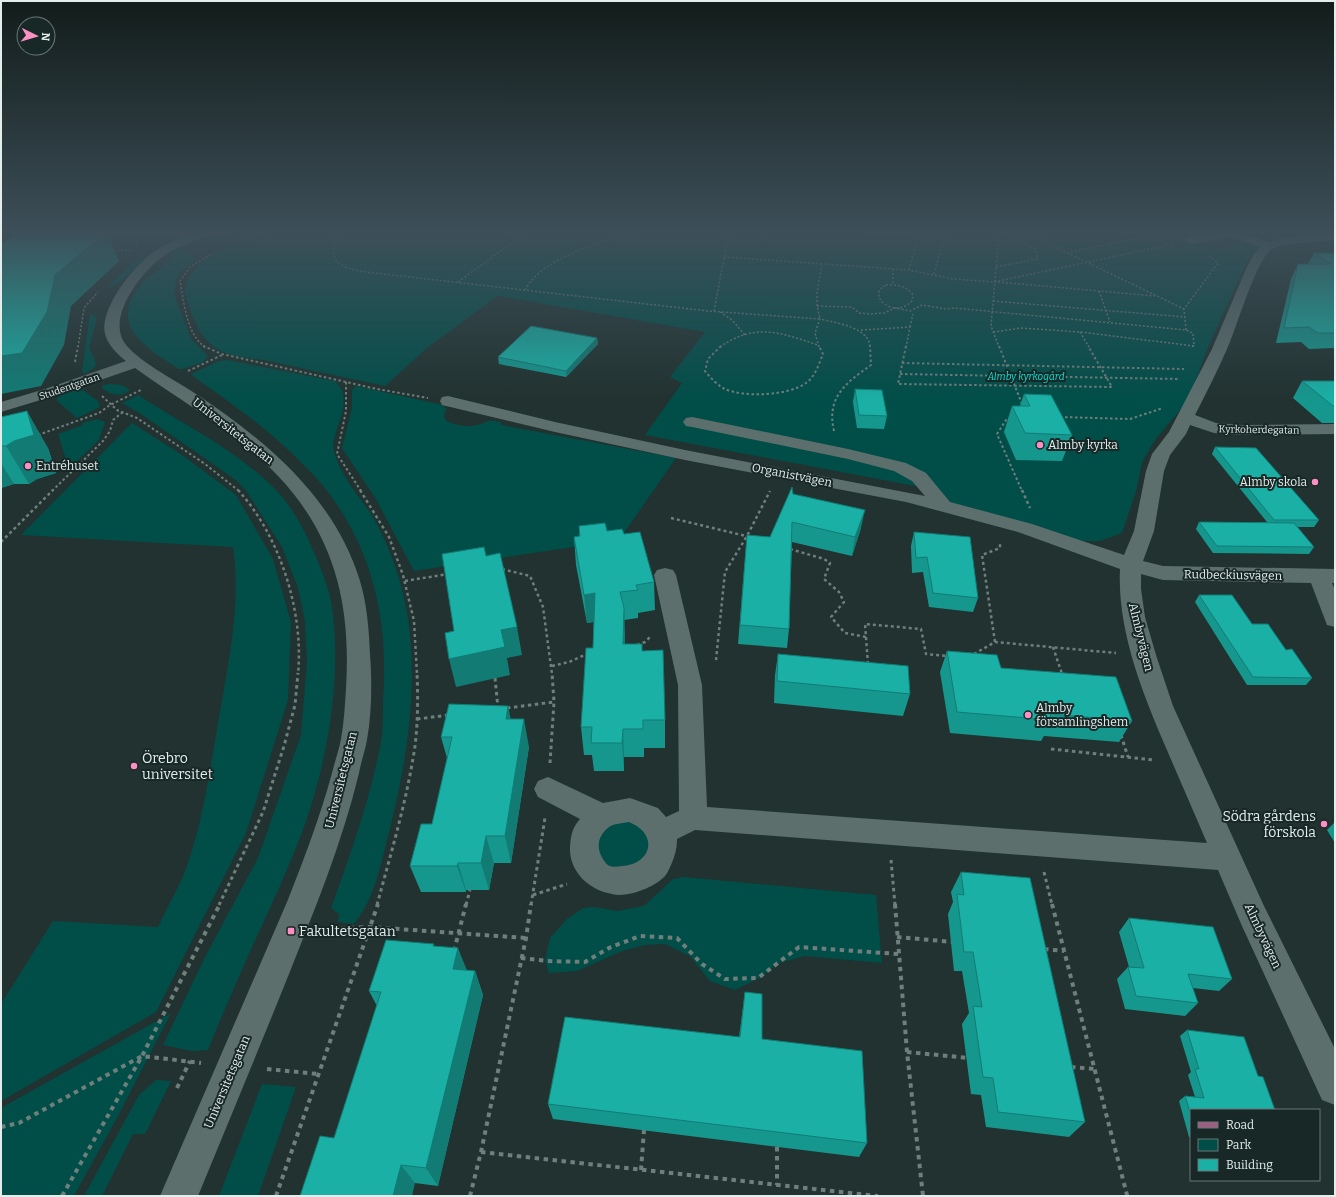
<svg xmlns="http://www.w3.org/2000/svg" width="1336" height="1197" font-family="Bitter,serif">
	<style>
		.green { fill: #014e49 }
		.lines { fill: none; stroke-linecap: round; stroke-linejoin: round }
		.path-far4 { stroke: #707e7c; stroke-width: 1.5; stroke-dasharray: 2 2; stroke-linecap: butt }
		.path-far3 { stroke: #707e7c; stroke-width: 2; stroke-dasharray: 2.5 2.5; stroke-linecap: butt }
		.path-far2 { stroke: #707e7c; stroke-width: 2.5; stroke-dasharray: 3 3; stroke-linecap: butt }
		.path-far1 { stroke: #707e7c; stroke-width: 3; stroke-dasharray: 3.5 3.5; stroke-linecap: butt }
		.path { stroke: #707e7c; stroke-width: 4; stroke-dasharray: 4.5 4.5; stroke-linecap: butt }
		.minor { fill: #5d6f6d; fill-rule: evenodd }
		.major { fill: #9e5e83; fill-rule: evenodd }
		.wall { fill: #16978e }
		.shaded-wall { fill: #127b74 }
		.building { fill: #1ab0a5; stroke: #127b74 }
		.poi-dot { fill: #fc8fc3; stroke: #182826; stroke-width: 1.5 }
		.labels { text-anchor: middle; stroke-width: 4; stroke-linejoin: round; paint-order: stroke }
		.far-park-label { font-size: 10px; font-style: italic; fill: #06e6d9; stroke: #182826 }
		.far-street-label { font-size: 10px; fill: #e3edec; stroke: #182826 }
		.street-label { font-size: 12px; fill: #e3edec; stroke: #182826 }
		.poi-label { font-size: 12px; fill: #e3edec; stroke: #182826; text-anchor: start }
		.near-poi-label { font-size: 14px; fill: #e3edec; stroke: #182826; text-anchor: start }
	</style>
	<rect width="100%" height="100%" fill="#213230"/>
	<g class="green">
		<path d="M236 232H259L223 243 184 245 205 238Z"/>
		<path d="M274 232H1175L1216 250 1242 244 1235 241V240C1243 239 1254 242 1260 248L1248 259 1208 347 1190 396 1180 410 1155 440 1142 462 1137 488 1122 533 1100 541H1083L948 504 926 488 645 435 682 383 670 377 705 332 498 296 428 347 385 386C346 378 308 369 269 361 253 358 236 358 221 351 205 343 198 330 192 314 190 307 185 298 185 291 187 256 246 240 274 232Z"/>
		<path d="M1239 232H1305L1306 233 1266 241 1260 240Z"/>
		<path d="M185 249 196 260 181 271 177 278 174 294 191 339 208 356 203 362 182 369H179C146 348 106 324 142 283 151 273 164 268 173 258V251Z"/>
		<path d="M147 251C139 267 123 283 107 288 113 282 142 252 147 251Z"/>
		<path d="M90 313 97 318 89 347 96 363 95 367 85 374 82 372Z"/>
		<path d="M227 360 335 381C358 402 328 433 334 452 341 476 358 495 371 514 381 530 389 549 395 566 426 654 409 757 386 844 379 872 373 901 354 924L338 922 339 914 331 908C351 853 370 799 381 742 383 729 383 715 383 701 389 620 373 545 319 481 294 453 264 427 233 405 219 394 204 385 191 374L219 361Z"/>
		<path d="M110 384 122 385 130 390C120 398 111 395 102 388L103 385Z"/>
		<path d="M356 386 443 405 446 409 444 416 446 421C456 425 466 428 477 425 490 422 485 419 501 422V425L676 458 619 540 414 571 376 499 342 448 352 408V390Z"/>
		<path d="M80 388 98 401 100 407 77 418 56 400 61 395Z"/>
		<path d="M138 395C183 424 234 449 272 486 291 504 303 527 313 550 320 566 327 583 331 601 343 672 328 760 304 827 289 868 270 908 252 947 237 981 222 1015 208 1050L192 1051 163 1045 204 959 258 858 301 735 307 662 305 621 298 588 282 547 247 492 237 481 213 464 141 414 122 403Z"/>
		<path d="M97 419 105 422 99 440 69 469 58 434 83 425 82 423Z"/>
		<path d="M132 423 182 455 236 495 273 559 291 622 288 700 246 833 156 1012 1 1101V1004L53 921 158 927C165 911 174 896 181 881 203 830 211 761 221 706 230 654 241 601 233 547L21 535Z"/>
		<path d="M616 817 652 830 645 865 605 869 593 836Z"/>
		<path d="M684 877 876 895 882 963 805 956 779 963 761 977 735 990 710 981 690 956 665 944 645 945 622 951 577 971 549 973 545 960 550 938 567 919 583 908 595 907 617 911 644 906 673 879Z"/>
		<path d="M171 1013 119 1114 74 1196H1V1108Z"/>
		<path d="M156 1080 171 1081 145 1134H133L102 1196H84L139 1095Z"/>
		<path d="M262 1084 296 1087 258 1196H219Z"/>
	</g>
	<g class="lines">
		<g class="path-far4">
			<path d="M134 232 138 245"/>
			<path d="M343 232 334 239C334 244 333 250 334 255 336 268 356 270 366 272L708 311 820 319 817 306 852 307 859 313 870 314 884 313 895 308 910 311 922 305 946 309 954 308 1186 330 1193 333 1194 346 1080 332 1021 328 994 332"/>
			<path d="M866 232 944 237 945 232"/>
			<path d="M999 232 991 326 999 347"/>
			<path d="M1024 232 1184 309"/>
			<path d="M239 241 265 232"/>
			<path d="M113 251 132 250"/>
			<path d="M1067 253 1158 234 1172 240"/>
			<path d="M724 257 909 270 953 279 994 282 1173 244"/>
			<path d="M996 267 1037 259V250L1001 232"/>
			<path d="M893 269V285"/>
			<path d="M909 270 919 234"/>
			<path d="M934 274 944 237"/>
			<path d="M458 282 527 232"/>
			<path d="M998 282 1155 296"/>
			<path d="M886 285C896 284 907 286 913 295L912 301C894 320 865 295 886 285Z"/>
			<path d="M525 290C542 257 604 241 638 232"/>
			<path d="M1099 291 1110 322"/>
			<path d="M993 301 1185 317"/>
			<path d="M817 306V292L822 265"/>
			<path d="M714 311 729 232"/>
			<path d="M720 312 732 320 745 335"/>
			<path d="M910 327 913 314"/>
			<path d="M861 330 910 327 906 347"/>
			<path d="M1186 330 1184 309 1218 263 1209 256"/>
			<path d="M1080 332 1089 347"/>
			<path d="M78 347 84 308 98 292"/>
			<path d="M205 347C186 334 184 301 180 281L190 267 213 253"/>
			<path d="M720 347C756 322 781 333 818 345"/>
			<path d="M819 347 815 333 820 319C836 323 869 327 870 347"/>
		</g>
		<g class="path-far3">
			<path d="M203 346 222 354 377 389 428 398"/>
			<path d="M721 346 708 359 705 371C710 377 716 384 723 388 742 398 788 396 806 383 815 377 819 364 823 354L819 346"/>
			<path d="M906 346 898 384 1112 387 1088 346"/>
			<path d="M999 346 1022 404"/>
			<path d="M1192 346H1194"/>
			<path d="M75 362 78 346"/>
			<path d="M902 363 1184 369"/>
			<path d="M188 371 222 355"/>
			<path d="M900 374 1180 379"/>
			<path d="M346 382V411L337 454 361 491"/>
			<path d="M102 396 117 410 137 418 205 464 239 491"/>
			<path d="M1011 417 1006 420 997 434 1022 491"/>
			<path d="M1060 417 1130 419 1163 408"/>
			<path d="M834 431C826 397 846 383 871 365L870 346"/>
			<path d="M38 435 99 413 110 405 141 390"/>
			<path d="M52 491 103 441 110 431 113 420 123 412"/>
		</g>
		<g class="path-far2">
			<path d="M238 490C280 536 304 612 298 674"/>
			<path d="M360 490 389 537 403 575 414 621 417 674"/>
			<path d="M1022 490 1030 508"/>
			<path d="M671 518 750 537"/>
			<path d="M1 542 53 490"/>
			<path d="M790 549 824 559 830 563 824 579 839 592 844 602 831 617 845 633 866 637"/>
			<path d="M502 569 530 576 543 607 552 674"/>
			<path d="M405 581 448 574"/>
			<path d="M995 642 982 555 1000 548V543"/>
			<path d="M637 645 645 642 651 636"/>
			<path d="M1053 647 1062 674"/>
			<path d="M974 654 995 642 1116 653"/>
			<path d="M716 660 725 572 747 536 770 491"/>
			<path d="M868 664 865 624 921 629 926 654 947 656"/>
			<path d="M552 666 569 662 589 653"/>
		</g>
		<g class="path-far1">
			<path d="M1061 673 1062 675"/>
			<path d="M495 678 498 708"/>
			<path d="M507 708 554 702"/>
			<path d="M417 719 449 715"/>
			<path d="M1121 735 1128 757"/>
			<path d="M1051 749 1154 760"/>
			<path d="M550 763 554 702 552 673"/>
			<path d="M891 860 895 905"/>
			<path d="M1044 872 1052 905"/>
			<path d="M533 895 567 884"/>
			<path d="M219 905 263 812 284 746 295 705 298 673"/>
			<path d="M377 905C391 853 407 800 415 746 418 722 418 697 417 673"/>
			<path d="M466 905 470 890"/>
			<path d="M531 905 545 818"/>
		</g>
		<g class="path">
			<path d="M895 904 907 1052 923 1196"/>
			<path d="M1052 904 1127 1195 1126 1196"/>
			<path d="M323 929 370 927 526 938"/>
			<path d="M897 937 953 942"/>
			<path d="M1044 949 1064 951"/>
			<path d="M454 951 466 904"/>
			<path d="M521 958 547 961 585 962 611 947 640 936 677 938 702 964 725 979 758 978 799 947 898 954"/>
			<path d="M907 1052 969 1058"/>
			<path d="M1071 1067 1095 1069"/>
			<path d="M267 1069 318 1074"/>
			<path d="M177 1088 190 1061"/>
			<path d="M1 1127 19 1123 142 1056 201 1063"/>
			<path d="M777 1147V1185"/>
			<path d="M481 1152 878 1196"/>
			<path d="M641 1170 644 1130"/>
			<path d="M62 1196 142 1056 220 904"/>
			<path d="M276 1196 378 904"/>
			<path d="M470 1196 481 1152 526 938 531 904"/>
		</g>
		<g class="minor">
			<path d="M196 232H207L208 234 206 237C192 242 177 247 165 255 143 270 107 315 124 342 136 360 173 379 193 392 264 439 334 496 360 581 367 604 369 630 370 654 372 682 372 712 367 740 365 751 361 762 359 773 342 844 314 911 287 979 258 1051 228 1123 198 1196H160L287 902C304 859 320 817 332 773 335 761 339 750 341 739 344 722 345 705 346 688 351 607 336 538 279 477 237 433 184 403 135 368L57 395 1 412V402L45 389 126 361C117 354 108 345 105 334 99 309 134 265 154 252 166 243 181 237 196 232Z"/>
			<path d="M1215 232H1240L1270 242 1278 239 1335 232V240C1320 241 1283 243 1272 249 1256 259 1236 330 1227 349 1217 372 1206 393 1195 415L1216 423 1242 425 1335 424V434L1242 435 1214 433 1190 425 1186 434 1170 455 1164 471 1154 531 1143 561 1163 566 1335 569V583H1332L1335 590V627L1327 625 1311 583 1163 580 1141 574V589L1145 617 1156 655 1173 706 1264 906 1335 1049V1105L1322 1100 1242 926 1218 870 695 830 677 839C677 849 675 855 671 865 669 869 667 875 663 878 652 888 627 898 612 894 589 890 569 872 570 847 571 835 572 828 580 819L538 797 534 789 538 781 548 777 603 803 630 798 658 808 666 817 679 811 678 685 654 575 657 570 665 568 673 570 676 575 702 685 707 807 1207 843C1194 812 1180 781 1167 750 1143 694 1117 631 1120 569L1018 532 906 502 685 460 555 432 442 405 440 401 442 397 448 396 555 422 685 450 925 496 912 481 894 471 848 459 692 427 686 426 683 422 686 418 692 417 848 449 906 463 926 473 950 502 1032 524 1124 555 1134 531 1146 471 1152 454 1169 432 1212 349 1246 269 1254 254 1260 247 1230 237 1191 244 1187 243 1185 240 1187 237ZM629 822C659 834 652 864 622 866 615 867 609 868 605 862 596 851 596 837 609 827 613 824 623 823 629 822Z"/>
		</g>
		<path class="major" d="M170 232H228C222 239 176 239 170 232Z"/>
	</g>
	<g class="wall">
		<path d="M1314 253H1335V349L1333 348 1309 349 1301 342 1276 343 1291 279 1298 264H1308Z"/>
		<path d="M597 338 598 344 566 377 499 364 498 357Z"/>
		<path d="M1302 381H1335V423H1322L1293 398Z"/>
		<path d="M855 389 887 416 884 429 857 428 853 402Z"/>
		<path d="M1024 394 1072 435 1062 461 1016 460 1004 432 1012 406H1020Z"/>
		<path d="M1 417 48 448 56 473 37 479 29 484H14L1 488Z"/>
		<path d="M1215 447 1319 520 1314 527H1297L1314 547 1309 554 1213 553 1196 529 1199 522H1267L1212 454Z"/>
		<path d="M793 494 861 528 852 556 792 542 789 629 787 648 738 644 747 535 770 537Z"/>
		<path d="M579 526 624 534 654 582 655 610 638 613V618L624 620 625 644 642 651 665 720V748H644V757H624V771H594L592 755H584L581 727 593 648 594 622 587 623 576 565 574 537 579 536Z"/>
		<path d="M914 532 978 598 973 612 929 607 923 572 912 573 911 546Z"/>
		<path d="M1199 595 1286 650 1312 678 1306 685H1247L1195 602Z"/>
		<path d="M947 651 1001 668 1132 721 1119 742 1044 736 1041 741 950 733 940 672Z"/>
		<path d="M778 654 910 694 903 716 774 703 775 675Z"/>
		<path d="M511 719 529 747 511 863H494L489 890H466V892H421L410 866 432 824 447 758 441 737Z"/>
		<path d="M1334 823H1335V843L1327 830Z"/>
		<path d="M961 872 1085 1122 1069 1137 986 1127 981 1095 971 1094 962 1024 969 1013 962 971H954L948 914 953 902 951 892Z"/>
		<path d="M1129 918 1232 979 1219 991 1193 988 1198 1003 1185 1016 1125 1009 1117 979 1128 967H1129L1119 932Z"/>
		<path d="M435 946 467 970 475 971 483 995 438 1186 415 1183 334 1138 377 1006 369 991Z"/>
		<path d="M745 992 762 1039 867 1143 859 1157 553 1119 548 1104 739 1037Z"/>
		<path d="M1187 1030 1258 1076 1191 1110V1137H1189L1179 1101 1185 1096 1195 1097 1188 1075 1191 1072 1180 1036Z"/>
	</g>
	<g class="shaded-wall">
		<path d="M106 232H107L119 261 71 306 64 345 41 386 1 394V356L55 275Z"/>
		<path d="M597 338 598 344 566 377V371Z"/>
		<path d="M27 411 48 448 56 473 37 479 29 484 6 446Z"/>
		<path d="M1 463 14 484 1 488Z"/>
		<path d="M865 510 861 528 852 556 855 537Z"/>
		<path d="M595 593 597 621 587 623 584 595Z"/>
		<path d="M624 608 625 636V673L623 644Z"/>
		<path d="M517 627 522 655 507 658 510 675 456 687 449 659 501 630Z"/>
		<path d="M508 706 514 734 506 719Z"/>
		<path d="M524 719 529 747 511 863 505 836Z"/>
		<path d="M623 729 624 757V771L622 743Z"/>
		<path d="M486 836 494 863 489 890 481 863Z"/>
		<path d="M458 863 466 890V892L457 866Z"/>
		<path d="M458 948 468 973 453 969Z"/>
		<path d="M475 971 483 995 438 1186 426 1168Z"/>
		<path d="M401 1165 415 1183 412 1196H393Z"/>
	</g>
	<g class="building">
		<path d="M20 232H106L55 275 47 312 22 353 1 356V243Z"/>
		<path d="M1314 253H1335V333H1318L1309 327 1284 328 1298 264H1331Z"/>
		<path d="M531 326 597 338 566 371 498 357Z"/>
		<path d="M1302 381H1335V406H1333Z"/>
		<path d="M855 389 882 390 887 416 859 415Z"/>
		<path d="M1024 394 1051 395 1072 435 1025 433 1012 406H1030Z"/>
		<path d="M27 411 34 435 14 441 6 446H1V417Z"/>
		<path d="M1215 447 1256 448 1319 520H1274Z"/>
		<path d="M792 487 793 494 865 510 855 537 792 522 789 629 740 625 747 535 770 537Z"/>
		<path d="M1199 522 1294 523 1314 547 1217 546Z"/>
		<path d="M605 523 607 531 622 529 624 534 640 532 654 582 636 585 638 590 620 592 624 608 623 644H642V651L663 650 665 720H643V729H623L622 743H591L592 727H581L586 648H593L595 593 584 595 574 537 580 536 579 526Z"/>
		<path d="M914 532 970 537 978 598 933 593 927 557 916 558Z"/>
		<path d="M484 547 486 556 500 553 517 627 501 630 505 647 449 659 445 633 454 631 442 554Z"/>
		<path d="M1199 595H1232L1252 624H1268L1286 650 1292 649 1312 678 1253 677Z"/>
		<path d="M947 651 997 655 1001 668 1116 677 1132 721 1050 714 1051 720 957 712Z"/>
		<path d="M778 654 908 666 910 694 777 681Z"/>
		<path d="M449 704 508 706 506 719H524L505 836H486L481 863H458L457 866H410L421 824H432L452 737H441Z"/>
		<path d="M961 872 1030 878 1085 1122 998 1112 993 1078 983 1077 973 1006 982 1007 973 952H964L957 894 964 895Z"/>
		<path d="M1129 918 1213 927 1232 979 1188 974 1198 1003 1136 996 1128 967 1144 968Z"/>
		<path d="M386 940 434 944 433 946 458 948 453 969 475 971 426 1168 401 1165 393 1196H300L320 1136 334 1138 381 992 369 991Z"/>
		<path d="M745 992 762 994V1039L862 1051 867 1143 548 1104 565 1017 740 1037Z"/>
		<path d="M1187 1030 1244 1037 1258 1076 1263 1077 1275 1110H1191V1115L1185 1096 1204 1098 1195 1069H1199Z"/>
	</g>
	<linearGradient id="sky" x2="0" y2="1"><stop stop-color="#121c1a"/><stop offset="0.58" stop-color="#3d4f59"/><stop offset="1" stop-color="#3d4f59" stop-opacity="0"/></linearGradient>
	<rect width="1336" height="400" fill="url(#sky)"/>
	<g class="poi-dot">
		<circle cx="1040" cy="445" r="4"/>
		<circle cx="28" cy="466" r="4"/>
		<circle cx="1315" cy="482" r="4"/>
		<circle cx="1028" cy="715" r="4"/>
		<circle cx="134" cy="766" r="4"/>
		<circle cx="1324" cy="824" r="4"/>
		<rect x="287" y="927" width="8" height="8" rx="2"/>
	</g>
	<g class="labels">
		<g class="far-park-label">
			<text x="1026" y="380">Almby kyrkogård</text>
		</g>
		<g class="far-street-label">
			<text transform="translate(69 386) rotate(-19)" y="4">Studentgatan</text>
			<text transform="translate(1259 429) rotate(1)" y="4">Kyrkoherdegatan</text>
		</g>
		<g class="street-label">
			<text transform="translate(233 431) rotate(38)" y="4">Universitetsgatan</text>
			<text transform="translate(792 475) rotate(11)" y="4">Organistvägen</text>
			<text transform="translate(1233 575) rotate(1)" y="4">Rudbeckiusvägen</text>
			<text transform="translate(1141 637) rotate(76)" y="4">Almbyvägen</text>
			<text transform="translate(341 780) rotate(-76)" y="4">Universitetsgatan</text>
			<text transform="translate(1263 936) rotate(65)" y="4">Almbyvägen</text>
			<text transform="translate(227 1082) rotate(-67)" y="4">Universitetsgatan</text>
		</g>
		<g class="poi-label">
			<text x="1048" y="449">Almby kyrka</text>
			<text x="36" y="470">Entréhuset</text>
			<text x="1307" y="486" text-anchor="end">Almby skola</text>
			<text x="1036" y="712">Almby<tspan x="1036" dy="14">församlingshem</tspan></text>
		</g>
		<g class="near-poi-label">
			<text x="142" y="763">Örebro<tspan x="142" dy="16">universitet</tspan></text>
			<text x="1316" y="821" text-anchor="end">Södra gårdens<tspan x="1316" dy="16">förskola</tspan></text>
			<text x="299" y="936">Fakultetsgatan</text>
		</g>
	</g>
	<rect width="1336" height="1197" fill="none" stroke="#e3edec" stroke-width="4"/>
	<rect x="1190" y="1109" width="130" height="72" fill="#182826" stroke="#697775"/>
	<rect x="1198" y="1122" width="20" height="6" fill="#9e5e83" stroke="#697775"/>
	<text x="1226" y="1129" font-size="12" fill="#e3edec">Road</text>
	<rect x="1198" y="1139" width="20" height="12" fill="#014e49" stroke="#697775"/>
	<text x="1226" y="1149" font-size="12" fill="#e3edec">Park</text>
	<rect x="1198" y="1159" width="20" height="12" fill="#1ab0a5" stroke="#697775"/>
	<text x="1226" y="1169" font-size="12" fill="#e3edec">Building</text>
	<g transform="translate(36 36) rotate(95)"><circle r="19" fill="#182826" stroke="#697775"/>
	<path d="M0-3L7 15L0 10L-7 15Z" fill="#fc8fc3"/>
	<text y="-6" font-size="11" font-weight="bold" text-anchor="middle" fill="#e3edec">N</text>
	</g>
</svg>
